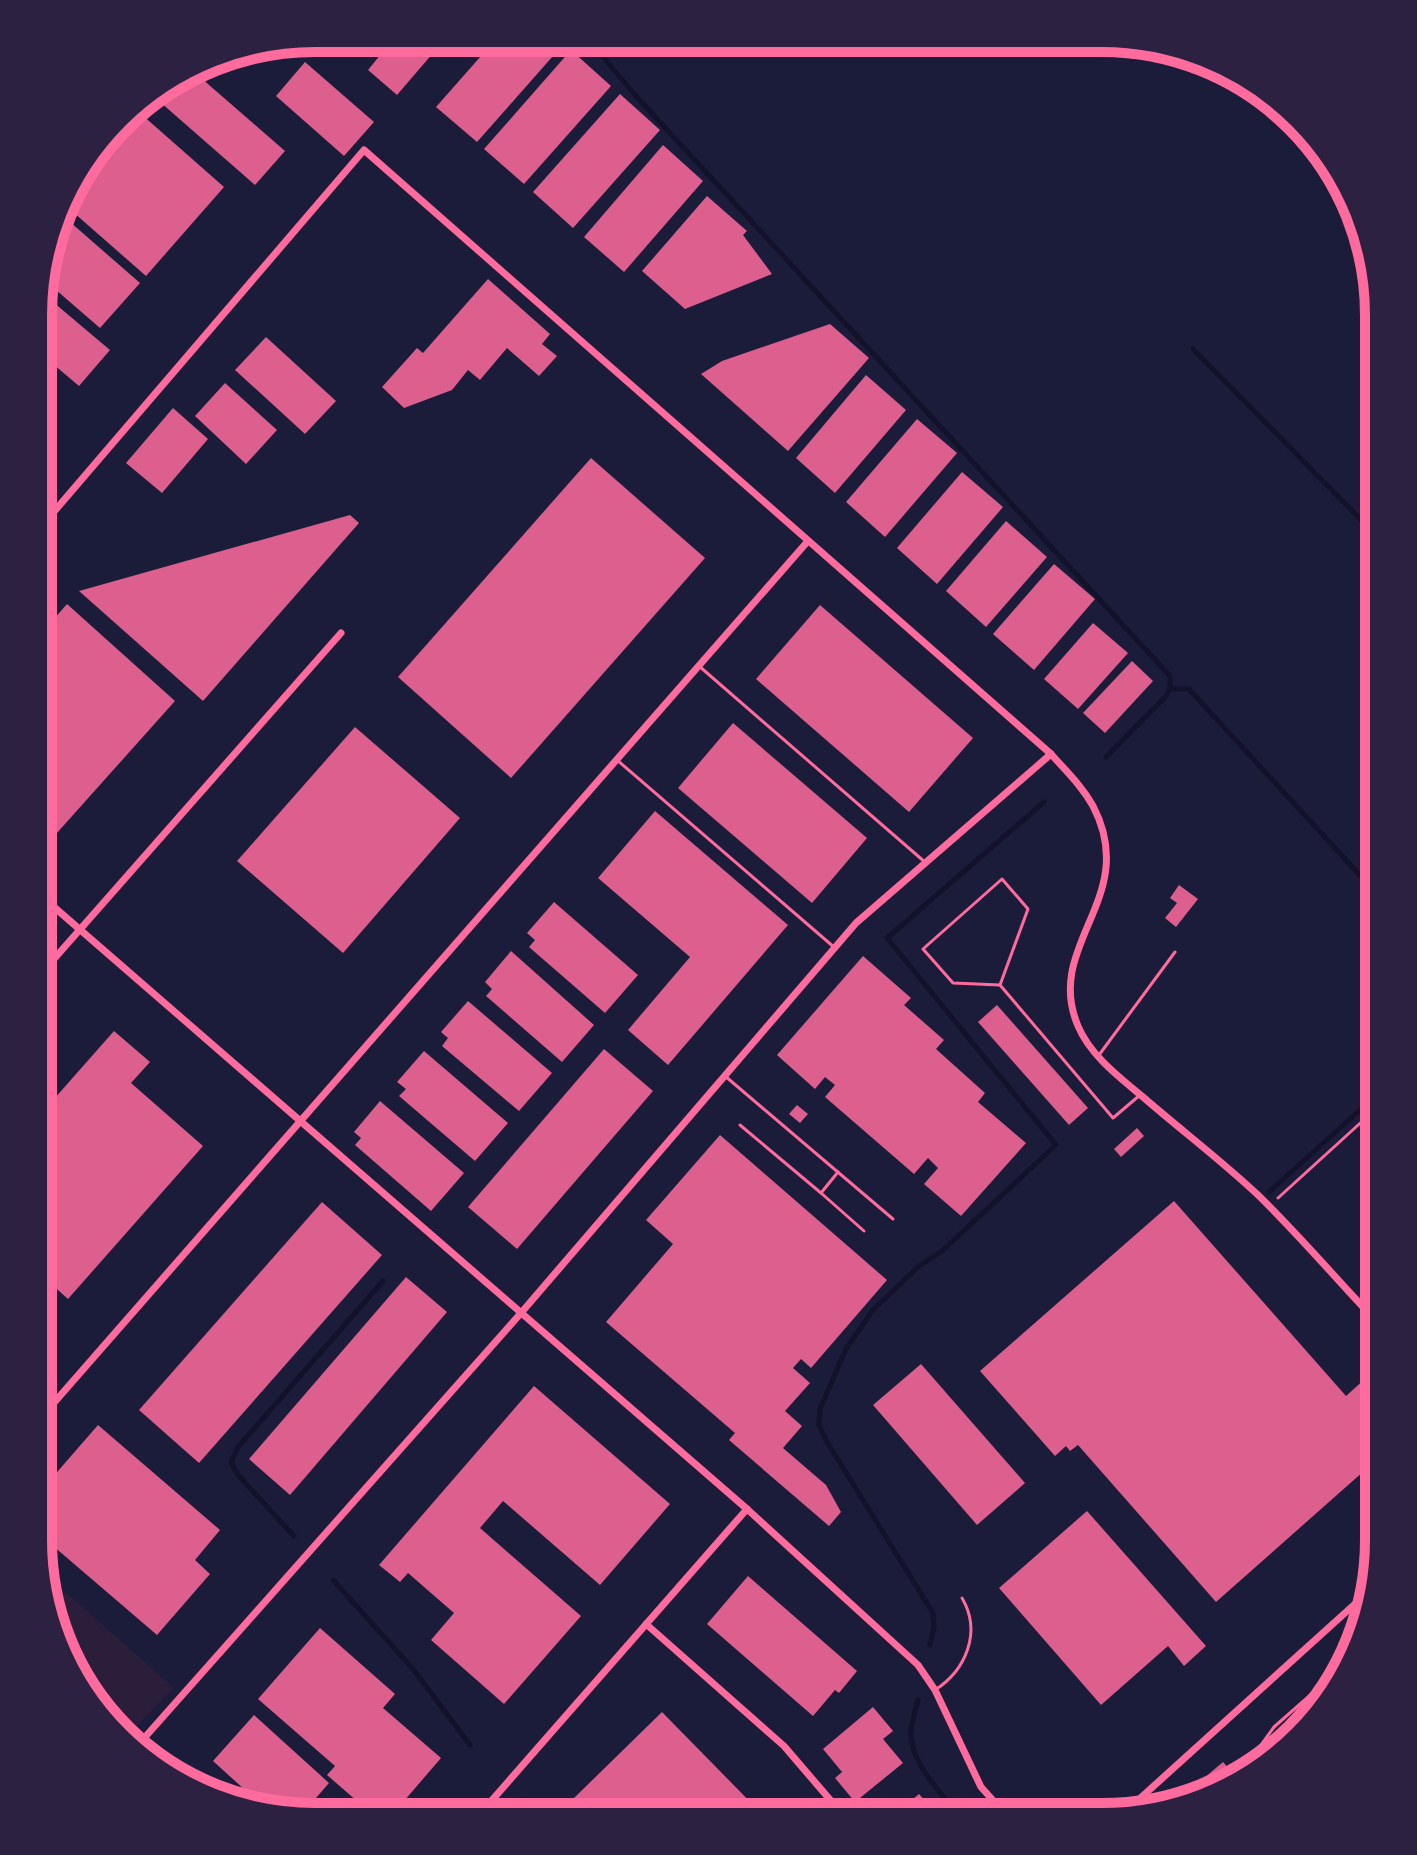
<svg xmlns="http://www.w3.org/2000/svg" width="1417" height="1855" font-family="Ubuntu,sans-serif">
	<style>
		.green { fill: #2a1e3b }
		.lines { fill: none; stroke-linecap: round; stroke-linejoin: round }
		.stream { stroke: #12122b; stroke-width: 5 }
		.building { fill: #dd5f8e }
		.path { stroke: #ff6b9d; stroke-width: 3 }
		.service { stroke: #ff6b9d; stroke-width: 3 }
		.minor { stroke: #ff6b9d; stroke-width: 7 }
		.rim { fill: none; stroke: #ff6b9d; stroke-width: 10 }
	</style>
	<rect width="100%" height="100%" fill="#1b1b3a"/>
	<path class="green" d="M46 1575 174 1688 129 1734 67 1663Z"/>
	<g class="lines">
		<g class="stream">
			<path d="M588 39 635 95 1170 676V689L1166 696 1106 757"/>
			<path d="M227 52 235 56 312 38"/>
			<path d="M1193 349 1379 538"/>
			<path d="M1170 689H1189L1379 896"/>
			<path d="M1269 1192 1379 1093"/>
			<path d="M294 1536 238 1475 231 1462 238 1447 383 1281"/>
			<path d="M333 1580 413 1669 470 1745"/>
			<path d="M930 1645 934 1627 933 1613 827 1442 819 1425 820 1409 846 1349 873 1310 919 1266 942 1251 1056 1145 887 938 1044 802"/>
			<path d="M918 1700C915 1711 910 1725 911 1737 914 1767 942 1794 960 1817"/>
			<path d="M525 1800 541 1815"/>
		</g>
	</g>
	<g class="building">
		<path d="M394 38H446L397 95 368 70Z"/>
		<path d="M496 39H568L477 142 436 107Z"/>
		<path d="M571 50 611 86 524 184 484 149Z"/>
		<path d="M305 62 374 122 344 156 276 96Z"/>
		<path d="M193 71 285 151 255 185 152 95Z"/>
		<path d="M620 94 660 130 573 228 533 192Z"/>
		<path d="M132 106 224 187 146 276 65 205 75 177Z"/>
		<path d="M663 145 703 181 624 272 584 237Z"/>
		<path d="M707 196 747 231 743 235 772 274 685 309 642 271Z"/>
		<path d="M62 215 140 283 100 328 41 277Z"/>
		<path d="M488 279 550 334 542 344 557 356 539 376 507 348 480 380 468 370 452 390 404 408 382 387 417 348 423 353Z"/>
		<path d="M40 291 110 350 79 386 40 353Z"/>
		<path d="M830 324 869 358 788 451 701 374 722 361Z"/>
		<path d="M266 337 336 401 305 434 235 370Z"/>
		<path d="M866 375 906 410 835 493 796 458Z"/>
		<path d="M225 383 277 430 246 464 195 416Z"/>
		<path d="M173 408 208 439 162 493 126 463Z"/>
		<path d="M917 419 957 453 885 537 846 502Z"/>
		<path d="M591 458 705 558 511 778 398 677Z"/>
		<path d="M962 472 1003 507 937 584 897 548Z"/>
		<path d="M350 515 359 523 203 701 79 591Z"/>
		<path d="M1006 521 1047 557 986 627 946 591Z"/>
		<path d="M1054 564 1095 599 1034 670 993 634Z"/>
		<path d="M67 604 175 701 48 843 39 835 40 635Z"/>
		<path d="M820 605 973 738 909 812 756 679Z"/>
		<path d="M1093 623 1128 653 1078 709 1044 679Z"/>
		<path d="M1132 661 1153 681 1105 733 1083 713Z"/>
		<path d="M733 723 867 838 812 903 678 788Z"/>
		<path d="M355 727 460 818 343 953 237 861Z"/>
		<path d="M655 811 788 925 668 1065 628 1030 690 957 598 878Z"/>
		<path d="M1179 885 1198 899 1176 927 1165 918 1177 903 1170 898Z"/>
		<path d="M554 902 638 975 605 1013 529 947 535 940 527 933Z"/>
		<path d="M511 951 594 1025 562 1062 486 996 492 989 485 982Z"/>
		<path d="M863 956 911 998 904 1005 944 1040 936 1049 985 1093 978 1102 1026 1143 961 1216 924 1184 938 1168 928 1158 914 1174 825 1097 835 1085 825 1077 815 1089 777 1055Z"/>
		<path d="M468 1001 552 1073 519 1111 442 1046 448 1038 441 1032Z"/>
		<path d="M997 1005 1088 1108 1069 1125 978 1022Z"/>
		<path d="M114 1031 150 1062 131 1083 203 1146 68 1299 39 1273V1116Z"/>
		<path d="M604 1049 653 1091 517 1249 468 1207Z"/>
		<path d="M424 1051 508 1123 475 1161 399 1096 406 1089 397 1082Z"/>
		<path d="M380 1101 464 1173 431 1211 355 1145 361 1138 354 1132Z"/>
		<path d="M797 1105 808 1114 800 1123 789 1114Z"/>
		<path d="M1137 1128 1144 1136 1121 1157 1114 1149Z"/>
		<path d="M720 1135 887 1280 811 1368 801 1359 793 1368 810 1383 785 1411 802 1426 783 1448 826 1485 841 1512 829 1526 729 1440 735 1433 606 1322 673 1244 646 1220Z"/>
		<path d="M1174 1201 1346 1396 1366 1378 1378 1392V1472L1375 1467 1366 1475 1364 1471 1216 1602 1078 1445 1070 1451 1066 1446 1055 1456 980 1371Z"/>
		<path d="M322 1202 382 1255 199 1463 139 1410Z"/>
		<path d="M406 1277 447 1312 290 1495 249 1459Z"/>
		<path d="M38 1305 52 1317 38 1333Z"/>
		<path d="M921 1364 1025 1483 977 1525 873 1405Z"/>
		<path d="M534 1386 670 1504 600 1585 503 1501 480 1528 581 1616 504 1704 431 1640 454 1613 408 1573 400 1582 379 1565Z"/>
		<path d="M98 1425 220 1530 195 1560 210 1574 157 1635 38 1533V1494Z"/>
		<path d="M1087 1511 1206 1646 1184 1666 1168 1646 1101 1705 999 1588Z"/>
		<path d="M748 1576 857 1671 839 1693 835 1690 813 1716 707 1624Z"/>
		<path d="M320 1628 395 1694 383 1708 441 1758 392 1815H373L327 1775 335 1766 258 1699Z"/>
		<path d="M1307 1706 1312 1712 1281 1739 1276 1734Z"/>
		<path d="M873 1707 893 1731 883 1739 903 1763 855 1802 835 1778 842 1772 823 1749Z"/>
		<path d="M662 1712 764 1816H591L574 1798Z"/>
		<path d="M254 1715 329 1783 316 1798 334 1815H279L268 1811 213 1761Z"/>
		<path d="M1223 1762 1233 1773 1211 1792 1205 1793 1197 1784Z"/>
		<path d="M919 1794 939 1817 893 1816Z"/>
	</g>
	<g class="lines">
		<path class="path" d="M1278 1198 1379 1106"/>
		<g class="service">
			<path d="M699 666 926 863"/>
			<path d="M617 760 835 948"/>
			<path d="M1002 879 1028 909 1000 985 953 983 923 949Z"/>
			<path d="M1000 985 1113 1118 1140 1095"/>
			<path d="M1099 1055 1175 952"/>
			<path d="M725 1076 893 1219"/>
			<path d="M740 1125 821 1193"/>
			<path d="M838 1172 821 1193 864 1231"/>
			<path d="M935 1690C966 1670 982 1632 962 1598"/>
			<path d="M1225 1788 1240 1774 1274 1727 1341 1668"/>
		</g>
		<g class="minor">
			<path d="M40 528 364 150 1051 754C1066 771 1082 786 1093 806 1141 898 1043 944 1078 1026 1090 1055 1119 1077 1143 1097 1181 1130 1222 1161 1258 1195 1300 1236 1338 1281 1378 1323"/>
			<path d="M39 894 747 1509 918 1665 935 1690 981 1787 1008 1817"/>
			<path d="M39 976 341 633"/>
			<path d="M38 1421 808 541"/>
			<path d="M646 1624 784 1746 844 1816"/>
			<path d="M138 1745 521 1313 856 923 1051 754"/>
			<path d="M1125 1812 1366 1594"/>
			<path d="M479 1815 747 1509"/>
		</g>
	</g>
	<path d="M0 0H1417V1855H0ZM315 52H1102A263 263 0 0 1 1365 315V1540A263 263 0 0 1 1102 1803H315A263 263 0 0 1 52 1540V315A263 263 0 0 1 315 52Z" fill="#2d2142" fill-rule="evenodd"/>
	<path class="rim" d="M315 52H1102A263 263 0 0 1 1365 315V1540A263 263 0 0 1 1102 1803H315A263 263 0 0 1 52 1540V315A263 263 0 0 1 315 52Z"/>
</svg>
